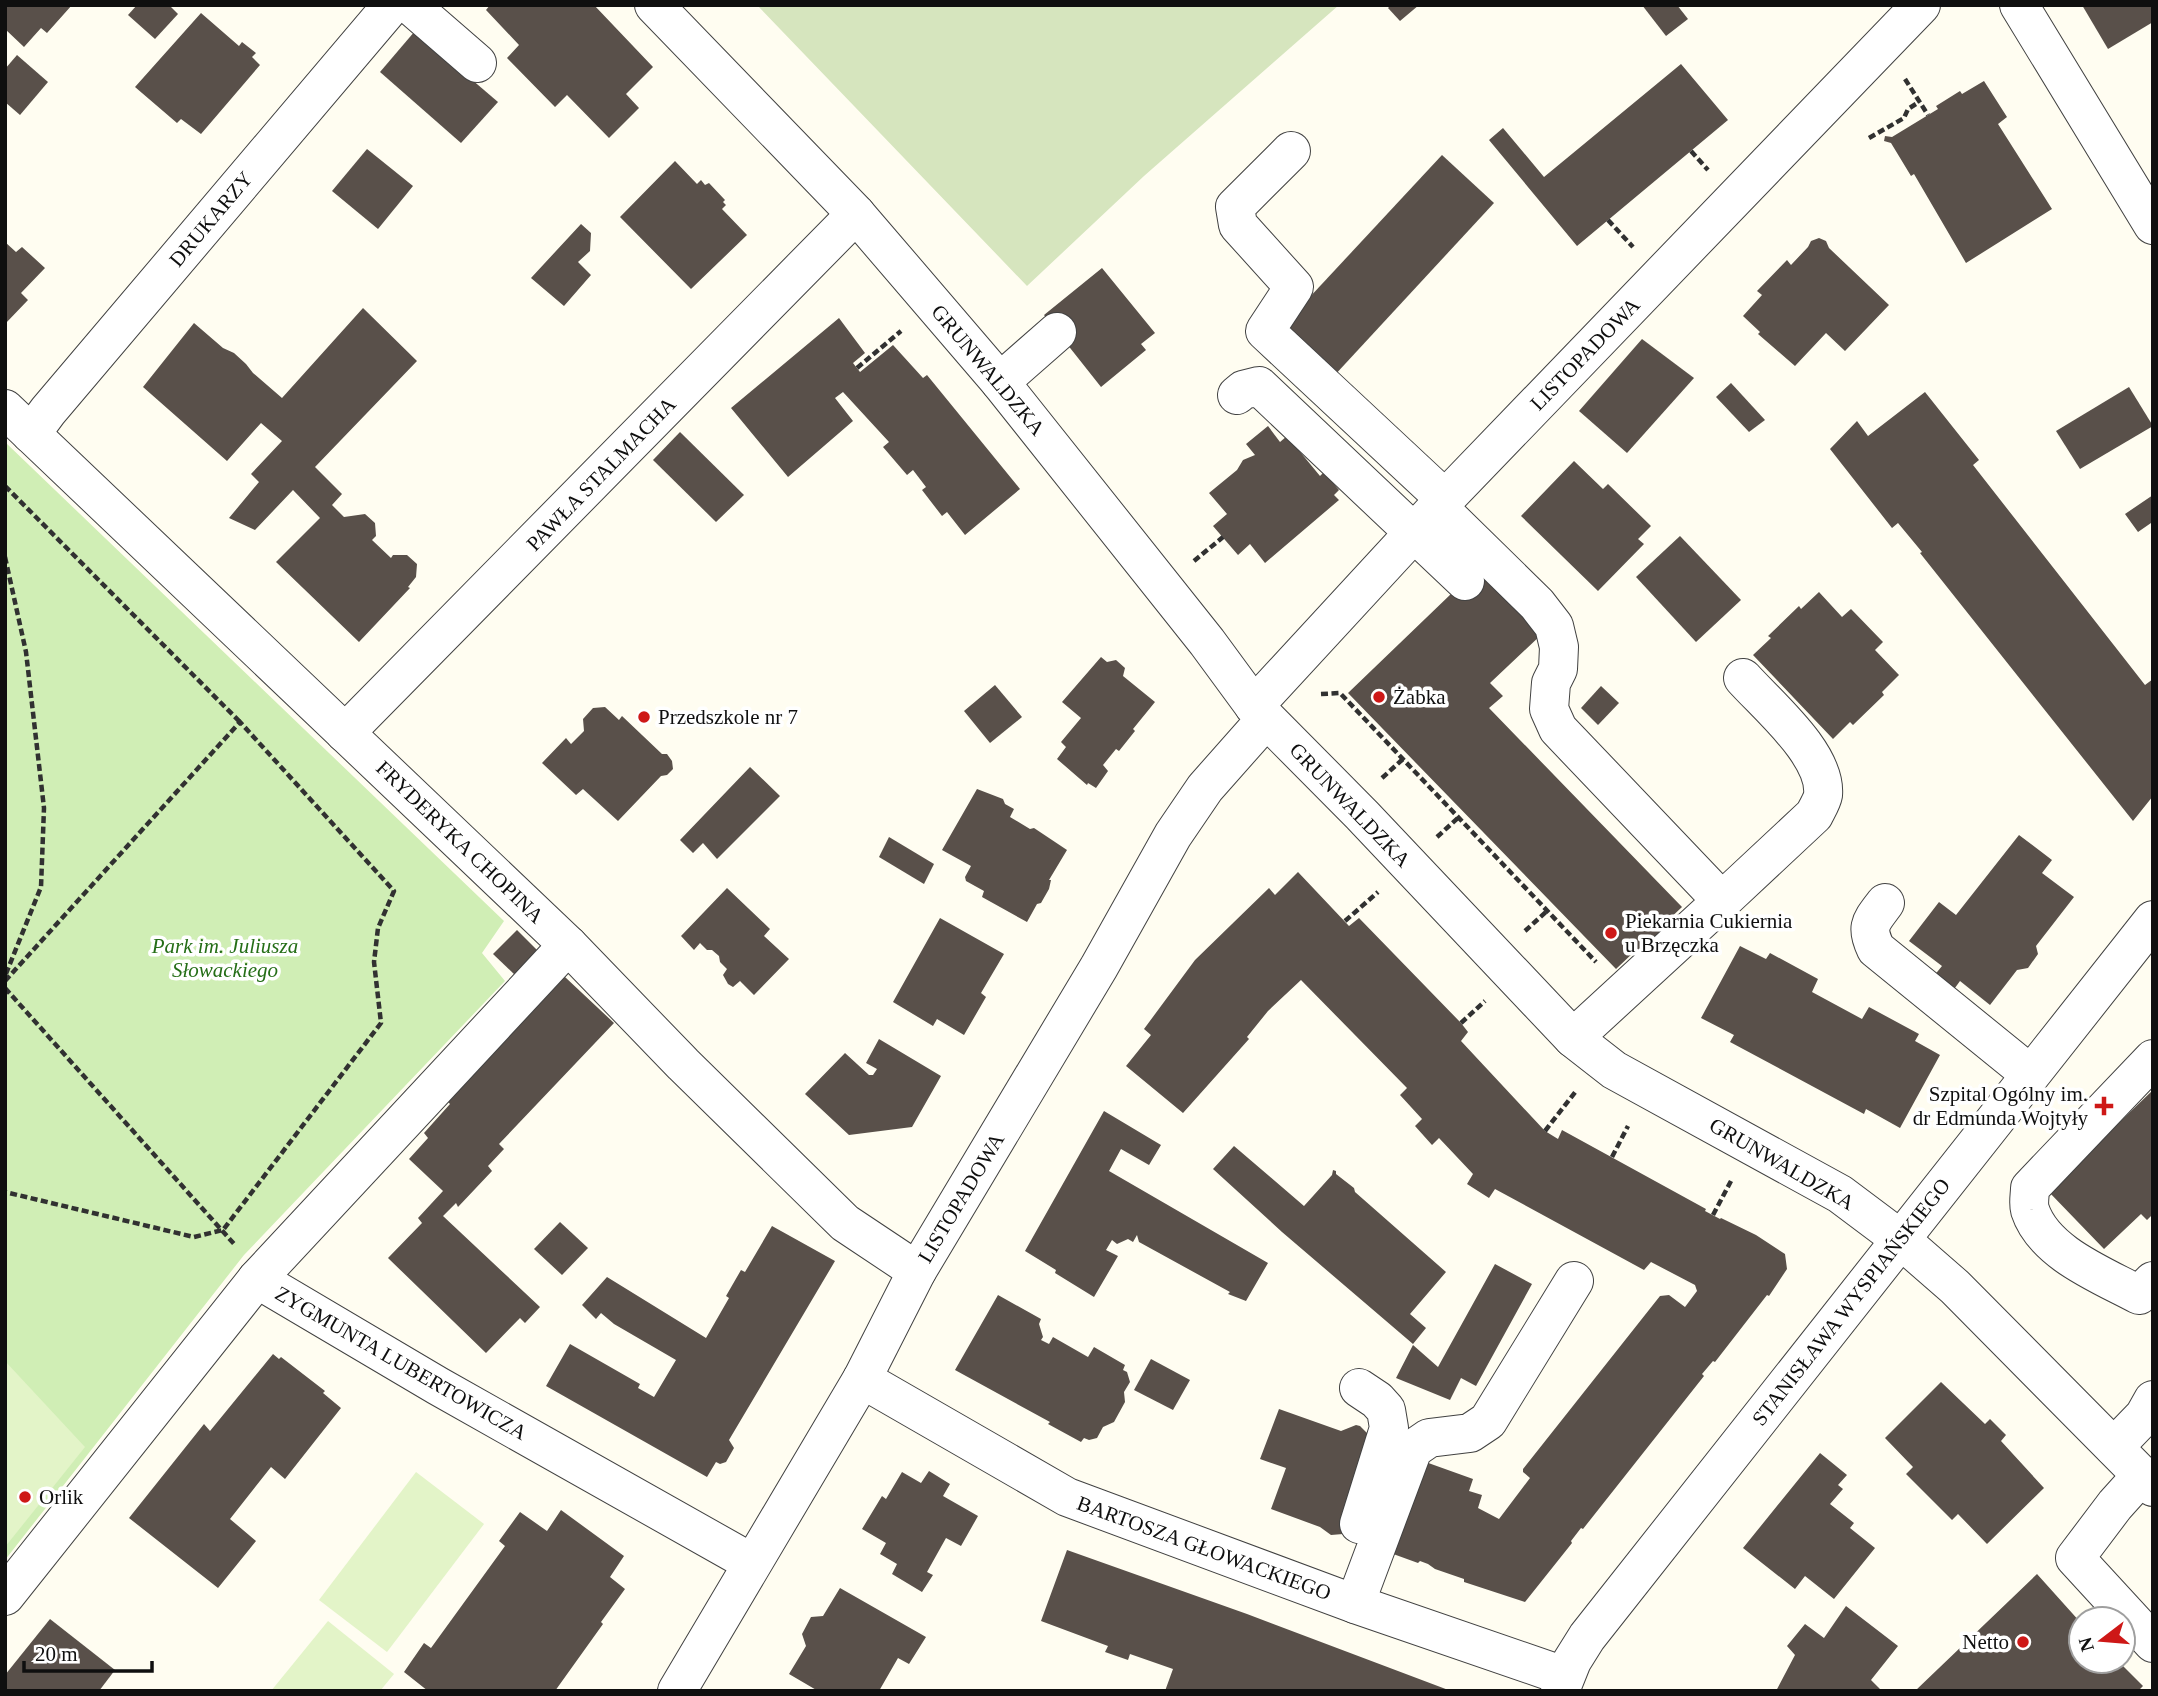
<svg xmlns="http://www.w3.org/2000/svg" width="2158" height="1696" font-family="Georgia,serif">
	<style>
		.green { fill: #d0eeb5 }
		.cemetery { fill: #d6e5be }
		.pitch { fill: #e3f4c8 }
		.building { fill: #59504a }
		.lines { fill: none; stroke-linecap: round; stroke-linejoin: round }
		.minor-casing { stroke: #424242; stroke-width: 40 }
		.path { stroke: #313131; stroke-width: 4.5; stroke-dasharray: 7 3.5; stroke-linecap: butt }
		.minor { stroke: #fff; stroke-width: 38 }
		.poi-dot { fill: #ce1817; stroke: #fff; stroke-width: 2.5 }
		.labels { text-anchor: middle; stroke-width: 7; stroke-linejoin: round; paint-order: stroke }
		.street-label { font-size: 21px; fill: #0f0f0f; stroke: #fff }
		.poi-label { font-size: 21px; fill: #0f0f0f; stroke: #fff; text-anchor: start }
		.park-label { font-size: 21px; font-style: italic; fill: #256e17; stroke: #fff }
	</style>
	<rect width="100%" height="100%" fill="#fffdf1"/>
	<path class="green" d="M5 442 504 921 482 953 505 981 244 1255 5 1560Z"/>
	<path class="cemetery" d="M757 5H1339L1144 176 1027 286Z"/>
	<g class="pitch">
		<path d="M5 1361 85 1447 5 1547Z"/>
		<path d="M416 1472 484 1524 387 1652 319 1600Z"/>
		<path d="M328 1621 394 1674 380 1691H271Z"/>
	</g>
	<g class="building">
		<path d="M5 5H72L47 33 41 28 24 47 5 29Z"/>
		<path d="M137 5H169L178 14 155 39 128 15Z"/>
		<path d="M490 5H594L653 67 626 94 639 108 609 138 567 95 555 107 507 58 519 45 486 10Z"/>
		<path d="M1391 5H1419L1400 21 1388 8Z"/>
		<path d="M1642 5H1677L1688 19 1666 36Z"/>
		<path d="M2082 5H2153V22L2108 49Z"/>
		<path d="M201 13 239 46 242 42 256 53 252 57 260 65 201 134 181 119 177 123 135 87Z"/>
		<path d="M415 31 498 102 461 143 380 72Z"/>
		<path d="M17 55 48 82 20 115 5 102V69Z"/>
		<path d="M1681 64 1728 120 1577 246 1489 140 1503 128 1544 177Z"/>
		<path d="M1984 81 2007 117 1998 124 2052 209 1966 263 1914 174 1911 176 1891 143 1884 141 1885 136 1892 137 1938 109 1936 106 1960 91 1962 94Z"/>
		<path d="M367 149 413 186 378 229 332 191Z"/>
		<path d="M1442 155 1494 203 1333 377 1281 328Z"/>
		<path d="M675 161 697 184 701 180 705 185 709 183 725 200 723 202 726 205 722 209 747 235 691 289 620 217Z"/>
		<path d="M581 224 591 233 590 251 578 262 591 275 564 306 531 278Z"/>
		<path d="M1819 238 1826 241 1829 248 1889 305 1845 351 1826 333 1795 366 1758 334 1760 332 1743 316 1762 295 1757 291 1787 260 1791 265 1808 247 1811 241Z"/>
		<path d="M5 242 16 252 22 247 45 268 21 293 28 300 5 324Z"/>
		<path d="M1102 268 1155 333 1141 344 1146 350 1101 387 1044 315Z"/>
		<path d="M363 308 417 361 315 467 342 494 332 505 344 517 365 514 375 523 376 536 372 540 391 558 393 555H407L417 564 416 577 408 587 410 588 359 642 276 562 320 518 293 490 255 530 229 518 259 482 251 474 282 441 261 423 227 461 143 387 194 323 223 348 234 353 246 364 253 373 282 398Z"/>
		<path d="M839 318 865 353 853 363 860 372 893 345 923 378 927 375 1020 489 965 535 947 512 942 516 922 490 926 487 913 470 907 475 883 447 889 442 843 392 835 398 853 421 788 477 731 408Z"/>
		<path d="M1642 339 1694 378 1627 453 1579 411Z"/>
		<path d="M1731 383 1765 420 1749 432 1716 397Z"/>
		<path d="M2129 387 2153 426 2080 469 2056 431Z"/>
		<path d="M1925 392 1979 460 1973 465 2145 685 2153 679V796L2133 821 1920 553 1922 552 1898 523 1892 528 1830 449 1857 421 1868 436Z"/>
		<path d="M1268 426 1280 442 1287 436 1320 476 1324 472 1339 490 1334 495 1339 500 1265 563 1250 544 1238 555 1213 526 1227 514 1209 493 1237 470 1243 460 1255 455 1246 444Z"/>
		<path d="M680 432 744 495 716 522 653 460Z"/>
		<path d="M1574 461 1603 489 1608 484 1651 526 1638 539 1644 544 1598 591 1521 516Z"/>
		<path d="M2153 495V526L2151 523 2138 532 2125 514Z"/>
		<path d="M1680 536 1741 600 1696 642 1636 577Z"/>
		<path d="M1478 568 1542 634 1490 683 1503 696 1489 708 1682 907 1664 924 1667 927 1637 956 1634 952 1616 969 1348 693Z"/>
		<path d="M1819 592 1842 617 1851 609 1883 642 1875 650 1899 675 1882 692 1884 695 1853 725 1850 722 1833 739 1753 655 1771 638 1768 636 1799 606 1801 609Z"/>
		<path d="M1101 657 1107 662 1116 660 1125 668 1123 676 1155 702 1133 729 1135 731 1119 751 1116 749 1103 765 1108 771 1096 788 1088 783 1087 785 1057 759 1066 747 1061 742 1081 718 1062 702Z"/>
		<path d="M995 685 1022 717 990 743 964 711Z"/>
		<path d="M1601 686 1619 703 1598 725 1581 708Z"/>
		<path d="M605 707 619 720 622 716 662 754H667L672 761 673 769 667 775 661 776 618 821 583 789 576 795 542 763 566 738 571 744 584 731 583 719 593 708Z"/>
		<path d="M750 767 780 796 717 859 703 843 693 853 680 840Z"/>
		<path d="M977 789 1003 799 1005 804 1014 809 1010 817 1030 829 1034 828 1067 850 1049 880H1051L1049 889 1041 903 1037 904 1027 922 982 897 984 891 966 881 965 877 971 866 942 850Z"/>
		<path d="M2019 835 2052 860 2042 873 2074 897 2036 946 2038 954 2028 968 2017 970 1990 1005 1960 981 1952 992 1933 977 1942 966 1909 941 1939 902 1956 915Z"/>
		<path d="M889 837 934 864 924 884 879 857Z"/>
		<path d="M1298 872 1349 926 1359 918 1461 1023 1468 1032 1461 1041 1545 1131 1558 1139 1562 1130 1706 1209 1705 1211 1720 1219 1721 1218 1756 1235 1785 1254 1787 1269 1769 1296 1767 1295 1715 1362 1713 1361 1702 1374 1704 1376 1583 1529 1581 1528 1571 1541 1572 1543 1525 1602 1464 1582V1579L1435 1569 1428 1564 1420 1561 1418 1563 1385 1551 1420 1460 1473 1479 1469 1491 1482 1495 1478 1508 1499 1519 1530 1478 1523 1472V1469L1660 1296 1669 1295 1685 1307 1697 1291 1695 1285 1651 1262 1644 1270 1495 1189 1489 1198 1467 1184 1473 1174 1439 1138 1432 1145 1415 1126 1422 1119 1400 1095 1407 1088 1301 980 1268 1011 1247 1037 1249 1039 1183 1113 1126 1066 1151 1035 1144 1029 1195 960 1269 888 1275 895Z"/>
		<path d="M727 888 770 929 764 936 789 959 754 995 740 981 733 987 728 984 723 975 727 969 720 962 719 956 712 950H707L700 943 694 950 681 936Z"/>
		<path d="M940 918 1004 954 981 993 986 997 964 1035 937 1019 933 1026 893 1002Z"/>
		<path d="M517 930 539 952 516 976 493 954Z"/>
		<path d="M1740 946 1766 959 1770 953 1818 979 1812 992 1862 1019 1869 1007 1919 1034 1915 1041 1940 1055 1900 1128 1866 1109 1864 1114 1730 1042 1734 1035 1701 1018Z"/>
		<path d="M565 977 614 1023 499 1144 504 1149 488 1166 492 1171 458 1207 456 1203 443 1216 540 1307 525 1323 520 1318 486 1353 388 1258 422 1223 418 1218 443 1191 409 1159 428 1138 424 1133 450 1104 446 1100Z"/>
		<path d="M879 1039 941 1076 912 1127 849 1135 805 1094 845 1053 869 1075H873L877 1069 866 1063Z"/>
		<path d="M2153 1090V1214L2147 1220 2141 1214 2104 1249 2048 1191Z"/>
		<path d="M1104 1111 1161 1145 1149 1165 1121 1149 1109 1171 1268 1263 1246 1301 1228 1294 1230 1292 1139 1242 1137 1235 1133 1242 1128 1239 1117 1244 1112 1240 1106 1250 1118 1256 1094 1297 1055 1273 1056 1270 1025 1251Z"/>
		<path d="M1234 1146 1304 1206 1332 1175 1333 1170 1336 1171V1174L1354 1188 1355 1192 1446 1272 1410 1314 1426 1328 1413 1344 1282 1232 1213 1169Z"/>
		<path d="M560 1222 588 1248 562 1275 534 1249Z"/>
		<path d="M772 1226 835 1261 729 1440 734 1448 726 1462 720 1464 716 1462 707 1477 546 1386 570 1344 640 1384 638 1388 654 1397 676 1360 614 1324 601 1313 596 1319 582 1305 607 1277 706 1338 729 1298 726 1296 741 1270 745 1272Z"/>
		<path d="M1495 1264 1532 1284 1476 1386 1461 1378 1450 1400 1396 1378 1413 1345 1438 1367Z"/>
		<path d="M998 1295 1041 1319 1039 1324 1043 1337 1041 1340 1049 1344 1053 1337 1088 1357 1094 1347 1125 1365 1123 1370 1127 1372 1130 1382 1124 1392 1125 1402 1114 1422 1103 1427 1097 1438 1089 1440 1084 1438 1081 1442 1048 1424 1050 1422 955 1370Z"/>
		<path d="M273 1354 279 1359 281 1357 325 1391 323 1393 341 1408 285 1479 271 1467 230 1519 256 1541 218 1588 129 1518 204 1424 210 1431Z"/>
		<path d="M1151 1359 1190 1380 1173 1410 1134 1390Z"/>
		<path d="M1941 1382 1985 1424 1990 1419 2006 1435 2001 1441 2044 1488 1987 1544 1958 1514 1952 1520 1906 1474 1913 1467 1885 1438Z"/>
		<path d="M1279 1409 1341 1431 1356 1425 1360 1426 1367 1433 1369 1437 1347 1530 1343 1534 1331 1535 1320 1527 1271 1509 1286 1468 1260 1459Z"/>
		<path d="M1820 1453 1847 1475 1838 1485 1843 1489 1830 1504 1854 1523 1850 1528 1875 1548 1834 1599 1805 1576 1795 1589 1743 1548Z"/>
		<path d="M929 1471 950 1484 943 1496 978 1516 961 1546 946 1538 927 1572 933 1575 922 1592 892 1574 897 1564 880 1554 886 1543 862 1529 882 1496 886 1499 902 1472 921 1483Z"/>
		<path d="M561 1510 624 1556 610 1577 625 1589 601 1622 603 1624 555 1691H428L404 1672 424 1643 431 1648 505 1546 499 1541 520 1512 547 1531Z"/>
		<path d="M1067 1550 1247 1614 1451 1691H1165L1173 1669 1130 1654 1128 1660 1105 1652 1108 1646 1041 1621Z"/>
		<path d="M2037 1574 2081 1623V1661H2118L2143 1686 2138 1691H1915Z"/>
		<path d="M840 1588 926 1637 909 1664 898 1658 879 1691H818L789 1674 806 1646 802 1634 811 1617 823 1616Z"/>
		<path d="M1846 1606 1898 1646 1871 1680 1882 1691H1776L1795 1655 1787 1646 1805 1624 1824 1638Z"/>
		<path d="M50 1619 115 1670 99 1691H5V1675Z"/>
	</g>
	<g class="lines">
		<defs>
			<g id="minor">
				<path d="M410 5 477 63"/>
				<path d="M654 5 856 214 1000 382 1207 642 1254 706 1362 815 1573 1038 1614 1070 1840 1194 1900 1239 1955 1287 2153 1487"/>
				<path d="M2019 5 2153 225"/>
				<path d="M1291 151 1235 207 1238 225 1294 287 1265 331 1445 499"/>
				<path d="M1000 382 1057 332"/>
				<path d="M1237 395 1243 390 1259 386 1465 581"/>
				<path d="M5 409 568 945 683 1064 845 1223 917 1271"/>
				<path d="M31 434 48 411 392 5"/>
				<path d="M1438 507 1537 604 1554 626 1559 647 1558 669 1551 683 1549 709 1558 729 1722 901 1573 1038"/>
				<path d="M1254 706 1445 499 1921 5"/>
				<path d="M345 733 856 214"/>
				<path d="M1722 901 1814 815C1817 809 1822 801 1823 795 1827 755 1768 706 1743 678"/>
				<path d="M1885 903C1871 922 1865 926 1876 949L2030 1074"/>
				<path d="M2153 1059 2030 1188C2030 1195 2028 1203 2030 1210 2044 1253 2102 1275 2139 1295L2153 1281"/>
				<path d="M257 1279 438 1386 752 1563"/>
				<path d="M862 1379 1067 1497 1355 1604 1564 1676"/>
				<path d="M1359 1388 1377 1400 1386 1410 1389 1428 1359 1524"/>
				<path d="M2114 1447 2144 1416 2153 1400"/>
				<path d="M2142 1475 2115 1505 2075 1558 2153 1643"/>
				<path d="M5 1596 257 1279 568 945"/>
				<path d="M1355 1604 1413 1449 1429 1438 1470 1433 1488 1421 1574 1281"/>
				<path d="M677 1691 862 1379 917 1271 1099 967 1173 835 1205 788 1266 719"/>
				<path d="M1560 1691 1572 1661 1587 1637 2153 920"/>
			</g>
		</defs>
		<use href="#minor" class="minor-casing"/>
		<g class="path">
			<path d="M1905 79 1928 115"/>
			<path d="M1869 138 1904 118 1908 109 1919 102"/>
			<path d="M1691 151 1708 170"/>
			<path d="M1608 220 1633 247"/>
			<path d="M857 368 901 331"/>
			<path d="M5 486 240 722"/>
			<path d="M5 557 26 652 44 808 41 887 5 976"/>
			<path d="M1194 561 1223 537"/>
			<path d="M1321 694 1340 693 1596 962"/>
			<path d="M1382 778 1403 759"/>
			<path d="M1437 837 1459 817"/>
			<path d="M1345 921 1378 892"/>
			<path d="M1525 931 1547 911"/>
			<path d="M5 981 240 722 394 891 378 928 374 962 381 1023 223 1230 194 1237 5 1192"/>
			<path d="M5 988 235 1245"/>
			<path d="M1461 1023 1485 1001"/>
			<path d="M1545 1131 1576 1091"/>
			<path d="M1612 1157 1628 1126"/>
			<path d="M1713 1215 1731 1181"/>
		</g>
		<use href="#minor" class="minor"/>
	</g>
	<g class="poi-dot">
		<circle cx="1379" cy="697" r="7"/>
		<circle cx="644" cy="717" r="7"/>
		<circle cx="1611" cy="933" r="7"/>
		<path d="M2100.5 1095.5h7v7h7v7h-7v7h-7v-7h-7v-7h7z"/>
		<circle cx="25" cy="1497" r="7"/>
		<circle cx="2023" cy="1642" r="7"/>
	</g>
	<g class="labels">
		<g class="street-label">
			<text transform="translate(211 219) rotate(-50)" y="7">DRUKARZY</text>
			<text transform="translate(1585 354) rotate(-46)" y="7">LISTOPADOWA</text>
			<text transform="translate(988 370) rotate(50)" y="7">GRUNWALDZKA</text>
			<text transform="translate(601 474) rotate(-46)" y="7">PAWŁA STALMACHA</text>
			<text transform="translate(1350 805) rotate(46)" y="7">GRUNWALDZKA</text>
			<text transform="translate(460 842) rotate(44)" y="7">FRYDERYKA CHOPINA</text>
			<text transform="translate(1782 1164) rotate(30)" y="7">GRUNWALDZKA</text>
			<text transform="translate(961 1198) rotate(-59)" y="7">LISTOPADOWA</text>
			<text transform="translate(1851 1302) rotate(-52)" y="7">STANISŁAWA WYSPIAŃSKIEGO</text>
			<text transform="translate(401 1363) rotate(30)" y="7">ZYGMUNTA LUBERTOWICZA</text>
			<text transform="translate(1204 1548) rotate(20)" y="7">BARTOSZA GŁOWACKIEGO</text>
		</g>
		<g class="poi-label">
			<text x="1393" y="704">Żabka</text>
			<text x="658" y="724">Przedszkole nr 7</text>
			<text x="1625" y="928">Piekarnia Cukiernia<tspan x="1625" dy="24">u Brzęczka</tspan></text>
			<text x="2088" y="1101" text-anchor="end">Szpital Ogólny im.<tspan x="2088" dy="24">dr Edmunda Wojtyły</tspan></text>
			<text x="39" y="1504">Orlik</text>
			<text x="2009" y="1649" text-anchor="end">Netto</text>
		</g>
		<g class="park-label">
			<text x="225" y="953">Park im. Juliusza<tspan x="225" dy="24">Słowackiego</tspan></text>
		</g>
	</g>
	<rect width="2158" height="1696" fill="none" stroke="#0f0f0f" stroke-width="14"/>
	<g transform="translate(2102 1640) rotate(254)"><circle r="33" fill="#ffffff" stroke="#9f9f9f" stroke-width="2"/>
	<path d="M0-5L12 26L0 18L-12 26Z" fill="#ce1817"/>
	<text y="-10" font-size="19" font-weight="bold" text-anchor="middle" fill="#0f0f0f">N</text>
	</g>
	<path d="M24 1661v10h128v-10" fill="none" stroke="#0f0f0f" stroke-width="3.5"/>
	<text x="35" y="1661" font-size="21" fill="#0f0f0f" stroke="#ffffff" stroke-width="5" paint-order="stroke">20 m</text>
</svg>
